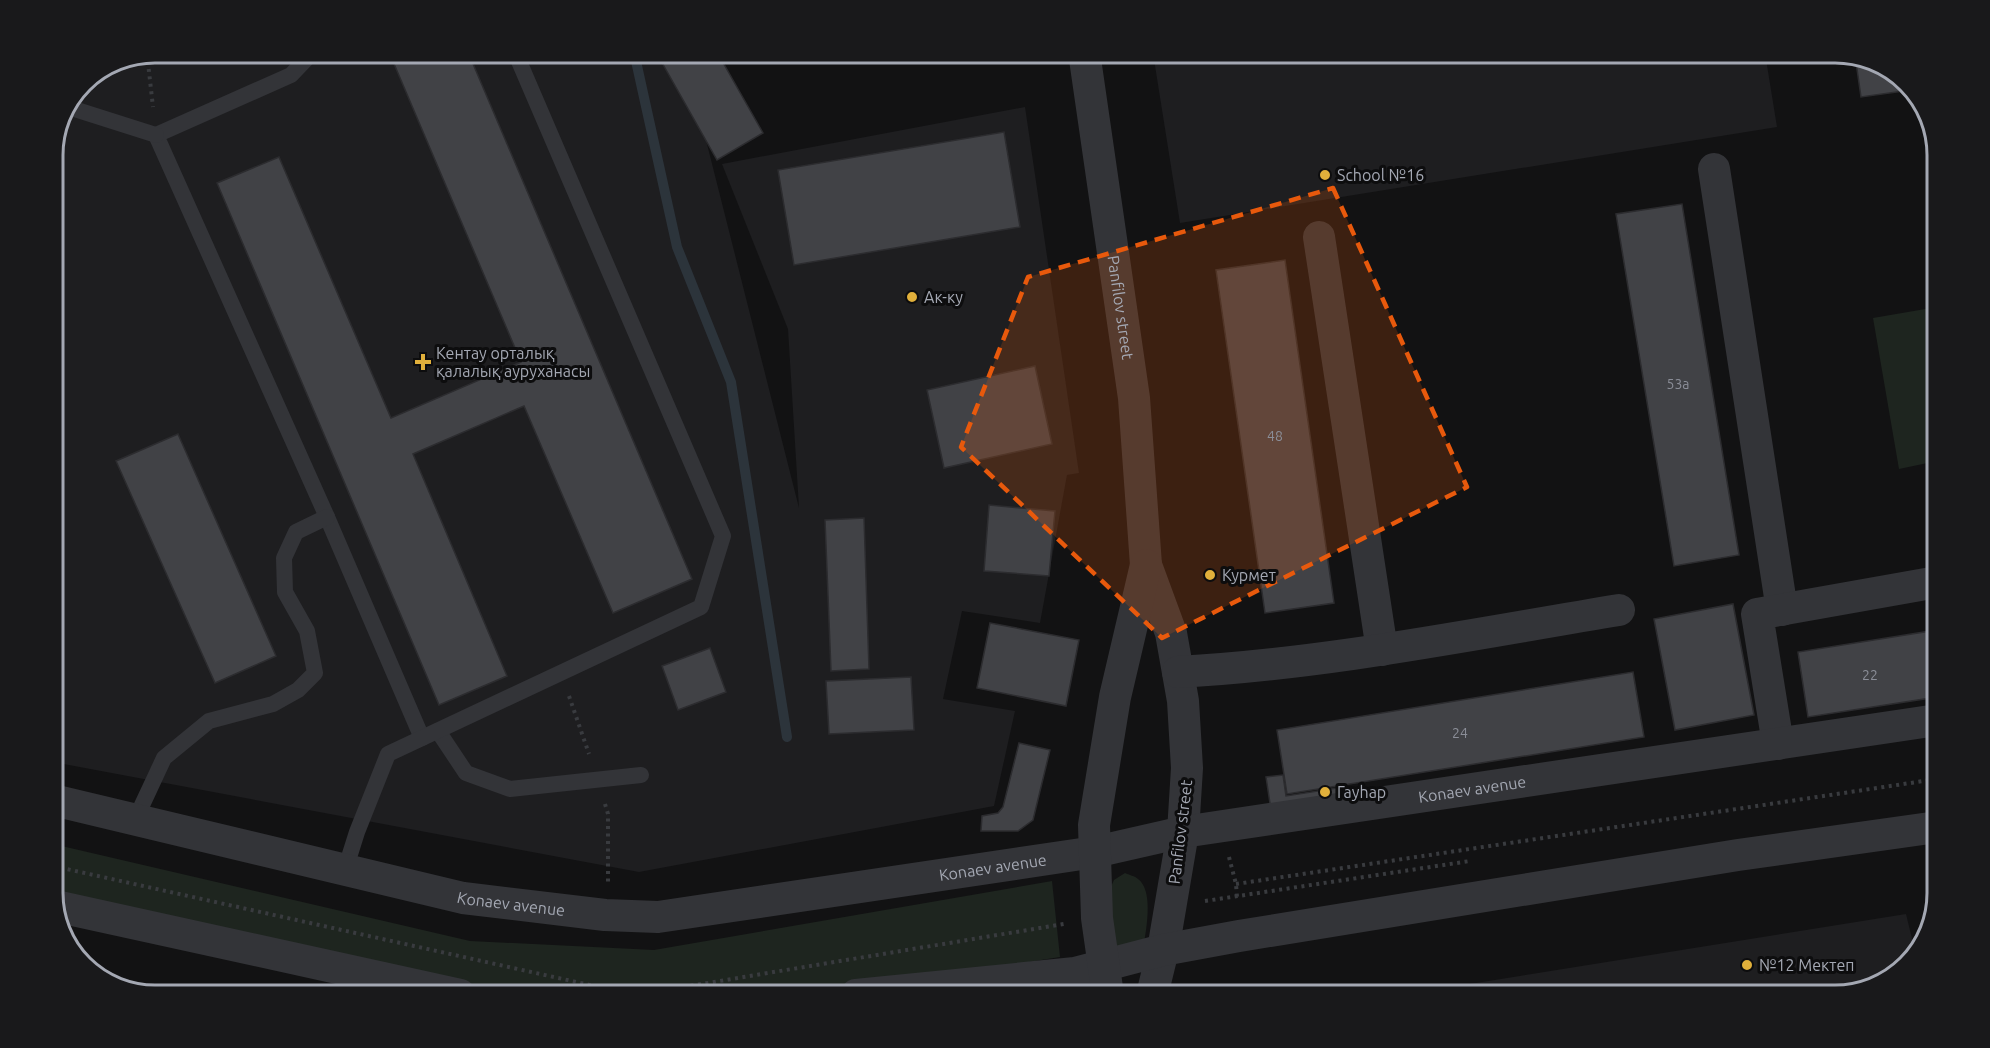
<svg xmlns="http://www.w3.org/2000/svg" width="1990" height="1048" font-family="Ubuntu,sans-serif">
	<style>
		.built { fill: #1e1e20 }
		.green { fill: #1e251f }
		.lines { fill: none; stroke-linecap: round; stroke-linejoin: round }
		.stream { stroke: #2c343b; stroke-width: 10 }
		.building { fill: #414246; stroke: #2c2c2f; stroke-width: 1.5 }
		.path { stroke: #393b3f; stroke-width: 4; stroke-dasharray: 3 4.5; stroke-linecap: butt }
		.lane { stroke: #333438; stroke-width: 16 }
		.street { stroke: #333438; stroke-width: 32 }
		.marked { fill: #e8590c; fill-opacity: 0.2; stroke: #e8590c; stroke-width: 4.5; stroke-dasharray: 12 8; stroke-linejoin: round }
		.poi-dot { fill: #e1b03b; stroke: #0d0d0e; stroke-width: 2 }
		.labels { text-anchor: middle; stroke-width: 6; stroke-linejoin: round; paint-order: stroke }
		.number-label { font-size: 14px; fill: #8b8e98 }
		.poi-label { font-size: 16px; fill: #a4a8b3; stroke: #0d0d0e; text-anchor: start }
		.street-label { font-size: 16px; fill: #a4a8b3; stroke: #0d0d0e }
		.rim { fill: none; stroke: #a4a8b3; stroke-width: 3 }
	</style>
	<rect width="100%" height="100%" fill="#121213"/>
	<g class="built">
		<path d="M155 53H684L799 508 788 329 722 164 1025 107 1079 473 1067 475 1040 623 962 611 943 699 1015 711 994 806 639 872 53 762V149L83 82 116 60Z"/>
		<path d="M1153 53H1765L1777 127 1180 223Z"/>
		<path d="M1906 914 1915 951 1892 978 1835 995H1401Z"/>
	</g>
	<g class="green">
		<path d="M1937 307V461L1899 469 1873 318Z"/>
		<path d="M53 844 470 941 654 950 1052 881 1060 957 824 995H497L53 895Z"/>
		<path d="M1125 873C1129 875 1135 876 1138 879 1153 890 1147 926 1144 943L1118 950 1111 940 1110 889 1114 880Z"/>
	</g>
	<g class="lines">
		<path class="stream" d="M634 52 677 247 731 382 787 737"/>
	</g>
	<g class="building">
		<path d="M389 52H468L692 579 613 613 524 406 413 454 507 676 439 705 217 183 279 157 391 418 521 362Z"/>
		<path d="M656 52H717L763 133 717 160Z"/>
		<path d="M1868 60 1881 63 1911 90 1861 97 1856 62Z"/>
		<path d="M1004 132 1020 227 794 265 778 170Z"/>
		<path d="M1682 204 1739 555 1674 566 1616 214Z"/>
		<path d="M1285 260 1334 603 1265 613 1216 270Z"/>
		<path d="M1035 366 1052 444 944 468 927 390Z"/>
		<path d="M178 434 276 656 215 683 116 461Z"/>
		<path d="M989 505 1055 511 1049 576 984 571Z"/>
		<path d="M864 518 869 669 831 671 825 520Z"/>
		<path d="M1733 604 1754 715 1675 730 1654 619Z"/>
		<path d="M990 623 1079 640 1066 706 977 688Z"/>
		<path d="M1937 630V697L1808 717 1798 652Z"/>
		<path d="M710 648 726 692 678 710 662 666Z"/>
		<path d="M1633 672 1644 737 1287 794 1277 730Z"/>
		<path d="M911 677 914 730 829 734 826 681Z"/>
		<path d="M1019 743 1050 750 1033 820 1018 831H981L982 816 998 813 1003 807Z"/>
		<path d="M1283 775 1286 796 1337 788 1339 799 1271 810 1266 777Z"/>
	</g>
	<g class="lines">
		<g class="path">
			<path d="M147 54 153 107"/>
			<path d="M569 696 589 754"/>
			<path d="M605 804 608 814V883"/>
			<path d="M1229 857 1236 884 1237 897"/>
			<path d="M53 866 635 995 1064 924"/>
			<path d="M1236 884 1937 779"/>
			<path d="M1205 901 1470 861"/>
		</g>
		<g class="lane">
			<path d="M313 52 291 75 156 135 327 517 422 738"/>
			<path d="M71 108 156 135"/>
			<path d="M438 731 466 773 510 789 641 775"/>
			<path d="M136 818 164 758 209 721 273 704 298 690 315 673 307 631 285 592 284 558 296 532 327 517"/>
			<path d="M345 870 357 832 388 754 701 607 723 536 515 52"/>
		</g>
		<g class="street">
			<path id="s1" d="M1084 52 1134 398 1146 565 1171 633 1183 701 1187 768 1183 832 1163 950 1152 995"/>
			<path d="M1714 169 1782 610"/>
			<path d="M1319 237 1382 650"/>
			<path d="M1178 672C1326 664 1473 634 1619 610"/>
			<path d="M1778 744 1757 614 1937 582"/>
			<path id="s2" d="M53 800 463 898 605 915 658 917 1095 852 1183 832 1937 720"/>
			<path d="M55 906 460 995"/>
			<path d="M856 995 1075 973 1163 950 1239 936 1738 855 1937 827"/>
			<path d="M1108 995 1097 918 1094 825 1115 697 1146 565"/>
		</g>
	</g>
	<path class="marked" d="M1333 188 1467 487 1162 638 961 447 1028 277Z"/>
	<g class="poi-dot">
		<circle cx="1325" cy="175" r="6"/>
		<circle cx="912" cy="297" r="6"/>
		<path d="M420 353h6v6h6v6h-6v6h-6v-6h-6v-6h6z"/>
		<circle cx="1210" cy="575" r="6"/>
		<circle cx="1325" cy="792" r="6"/>
		<circle cx="1747" cy="965" r="6"/>
	</g>
	<g class="labels">
		<g class="number-label">
			<text x="1678" y="389">53а</text>
			<text x="1275" y="441">48</text>
			<text x="1870" y="680">22</text>
			<text x="1460" y="738">24</text>
		</g>
		<g class="poi-label">
			<text x="1337" y="181">School №16</text>
			<text x="924" y="303">Ак-ку</text>
			<text x="436" y="359">Кентау орталық<tspan x="436" dy="18">қалалық ауруханасы</tspan></text>
			<text x="1222" y="581">Курмет</text>
			<text x="1337" y="798">Гауһар</text>
			<text x="1759" y="971">№12 Мектеп</text>
		</g>
		<g class="street-label">
			<text dy="6" stroke="none"><textPath href="#s1" startOffset="258">Panfilov street</textPath></text>
			<text dy="6" stroke="none"><textPath href="#s2" startOffset="1442">Konaev avenue</textPath></text>
			<text transform="translate(1180 832) rotate(-83)" y="6">Panfilov street</text>
			<text dy="6" stroke="none"><textPath href="#s2" startOffset="956">Konaev avenue</textPath></text>
			<text dy="6" stroke="none"><textPath href="#s2" startOffset="470">Konaev avenue</textPath></text>
		</g>
	</g>
	<path d="M0 0H1990V1048H0ZM155 63H1835A92 92 0 0 1 1927 155V893A92 92 0 0 1 1835 985H155A92 92 0 0 1 63 893V155A92 92 0 0 1 155 63Z" fill="#19191b" fill-rule="evenodd"/>
	<path class="rim" d="M155 63H1835A92 92 0 0 1 1927 155V893A92 92 0 0 1 1835 985H155A92 92 0 0 1 63 893V155A92 92 0 0 1 155 63Z"/>
</svg>
